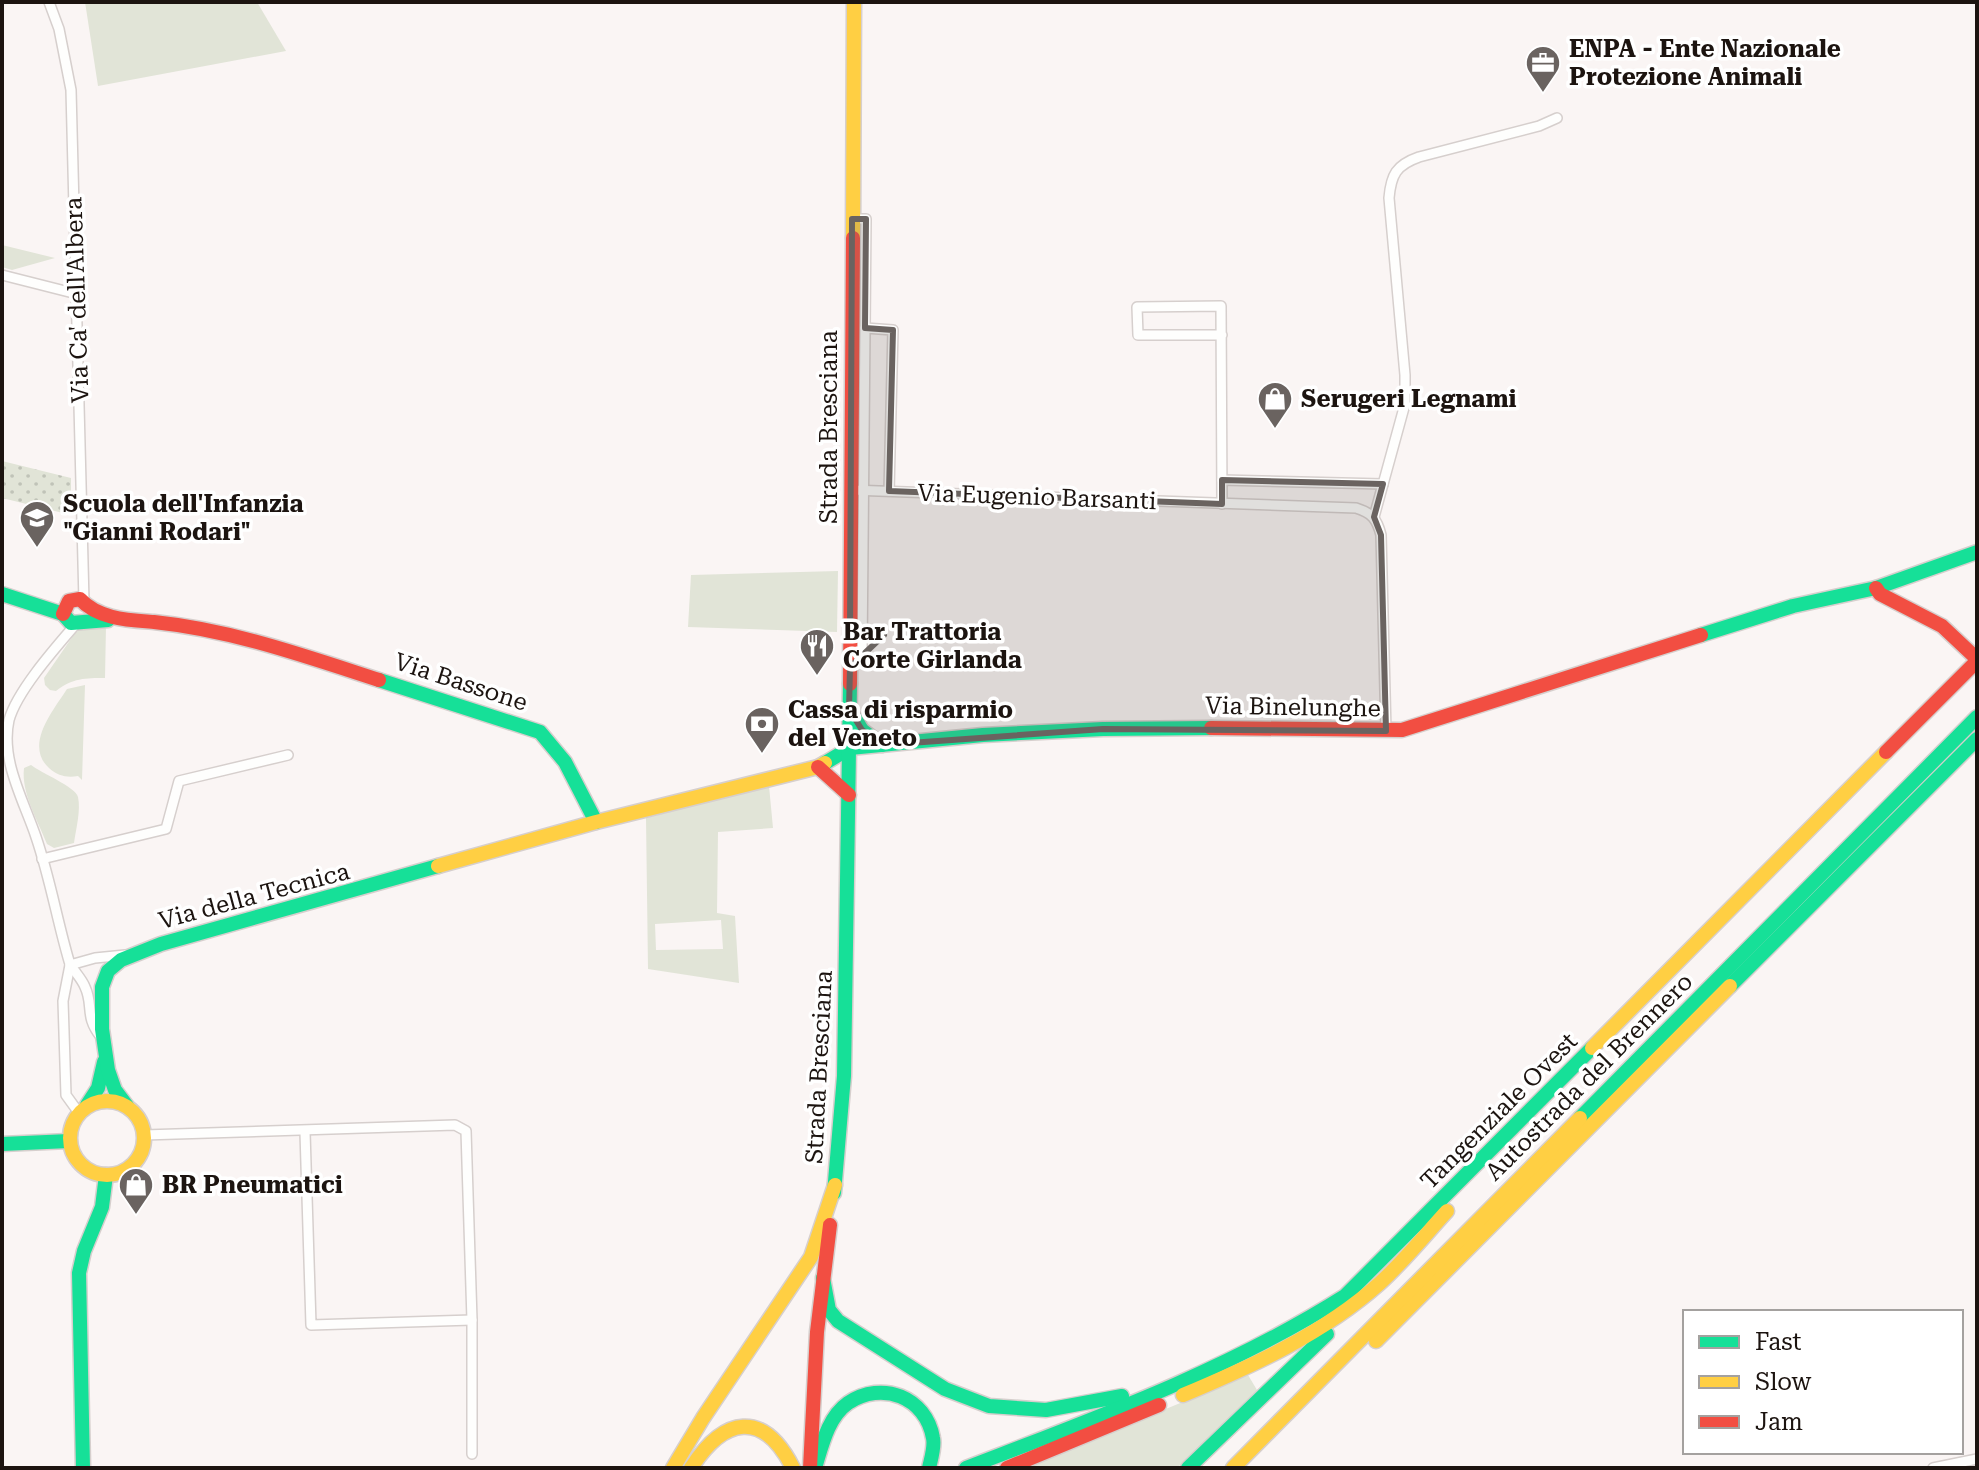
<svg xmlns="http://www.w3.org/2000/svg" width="1979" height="1470" font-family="'Roboto Serif',serif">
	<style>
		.green { fill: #e1e4d7; fill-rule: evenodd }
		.park { fill: url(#park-dots) }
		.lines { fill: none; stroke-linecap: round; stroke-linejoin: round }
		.street-casing { stroke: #d6cfcd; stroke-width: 12 }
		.fast-casing { stroke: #d6cfcd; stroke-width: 17 }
		.slow-casing { stroke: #d6cfcd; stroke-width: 17 }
		.jam-casing { stroke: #d6cfcd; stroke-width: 17 }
		.street { stroke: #fefefd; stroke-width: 9 }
		.fast { stroke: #16e098; stroke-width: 14 }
		.slow { stroke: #ffcf43; stroke-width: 14 }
		.jam { stroke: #f24e42; stroke-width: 14 }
		.marked { fill: #6a6360; fill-opacity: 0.2; stroke: #6a6360; stroke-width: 6; stroke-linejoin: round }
		.labels { text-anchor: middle; stroke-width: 7; stroke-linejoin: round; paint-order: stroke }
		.poi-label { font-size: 24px; font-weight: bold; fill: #1c1410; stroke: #fff; text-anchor: start }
		.street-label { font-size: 24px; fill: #1c1410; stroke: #fff }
	</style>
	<defs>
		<pattern id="park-dots" width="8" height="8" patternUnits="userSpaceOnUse" patternTransform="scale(2)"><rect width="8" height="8" fill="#e1e4d7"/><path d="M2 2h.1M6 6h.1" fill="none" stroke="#c0c3b8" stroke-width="1.8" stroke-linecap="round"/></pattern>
	</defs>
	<rect width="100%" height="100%" fill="#faf5f4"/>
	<g class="green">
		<path d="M85 2H257L286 51 98 86Z"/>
		<path d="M2 245 55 258 12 270 2 267Z"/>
		<path d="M838 571 837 632 688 627 691 575Z"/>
		<path d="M106 626 105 678C86 678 72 678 56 691L50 690 45 685 44 678 75 633 81 629Z"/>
		<path d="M85 685 82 780 78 776C67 778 58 776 49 768 24 745 53 711 67 689Z"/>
		<path d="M31 765C41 773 76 787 78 797 81 810 76 829 74 843L54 848 47 844C38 821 21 793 24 768Z"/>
		<path d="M769 786 773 828 718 832 717 913 735 916 739 983 648 969 646 818ZM721 920 723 949 656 950 655 924Z"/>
		<path d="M1248 1375 1257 1390 1177 1468H1023Z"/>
	</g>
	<path class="park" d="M2 461 71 478V515L2 498Z"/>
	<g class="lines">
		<defs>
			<g id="street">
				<path d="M49 2 59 29 71 90 84 602"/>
				<path d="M2 275 77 294"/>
				<path d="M865 328 893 330 889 491"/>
				<path d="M1222 335H1138L1137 307 1221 306 1222 504"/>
				<path d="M1222 480 1383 484"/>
				<path d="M851 490 1356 508C1372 513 1377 519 1381 535L1386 731"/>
				<path d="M1374 517 1405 404V375L1389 198C1391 175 1396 165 1419 157L1539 126 1557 118"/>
				<path d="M75 625C56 647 17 691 9 720 0 760 24 801 36 837 50 878 57 920 69 961 72 970 81 977 85 987 94 1006 84 1016 101 1037"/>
				<path d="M850 667 862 655 866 219H852"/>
				<path d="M42 859 166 829 179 781 288 755"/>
				<path d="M70 965 63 1001 66 1095 79 1113"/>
				<path d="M70 965 95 958 125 955"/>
				<path d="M305 1132 311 1325 472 1320"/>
				<path d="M144 1135 455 1125 466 1131 472 1320V1454"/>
				<path d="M1933 1468 1977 1459"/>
			</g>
			<g id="fast">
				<path d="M2 594 63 614 71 623 108 620"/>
				<path d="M1701 635 1793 606 1876 588 1977 552"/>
				<path d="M379 680 540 732 565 762 596 822"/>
				<path d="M849 709 862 730 882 745"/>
				<path d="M825 763 850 748 983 735 1103 729 1211 728"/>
				<path d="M1730 986 1977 739"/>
				<path d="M87 1105 98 1088 104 1062"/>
				<path d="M127 1106 115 1090 108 1070 102 1029V987L108 971 121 960 161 944 438 866"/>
				<path d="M1580 1118 1977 717"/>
				<path d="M2 1144 69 1141"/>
				<path d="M834 1193 844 1076 850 684"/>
				<path d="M823 1278 829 1310 838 1321 945 1389 989 1406 1046 1410 1122 1396"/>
				<path d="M83 1468 79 1273 84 1251 102 1207 106 1175"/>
				<path d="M815 1468C822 1445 828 1417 848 1403 882 1380 926 1397 933 1438 935 1447 931 1459 929 1468"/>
				<path d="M966 1468C1096 1418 1226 1371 1345 1296L1592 1048"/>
				<path d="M1188 1468 1327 1334"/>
			</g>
			<g id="slow">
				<path d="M853 238 854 2"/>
				<path d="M438 866 596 822 818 767 825 763"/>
				<path d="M1592 1048 1886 752"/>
				<circle cx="107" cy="1138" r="37"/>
				<path d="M1376 1341 1730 986"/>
				<path d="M1183 1395C1252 1366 1323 1334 1380 1283 1404 1261 1425 1235 1447 1211"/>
				<path d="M673 1468 703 1418 811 1257 835 1185"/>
				<path d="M691 1468C724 1417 763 1409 793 1468"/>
				<path d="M1233 1468 1580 1118"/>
			</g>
			<g id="jam">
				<path d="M1876 588 1880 594 1942 626 1977 659"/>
				<path d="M63 614 69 601 80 599C98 619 128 620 154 622 232 630 305 656 379 680"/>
				<path d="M850 684 853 238"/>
				<path d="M1211 728 1402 730 1701 635"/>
				<path d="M1886 752 1977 661"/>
				<path d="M818 767 849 795"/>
				<path d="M810 1468 817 1332 830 1225"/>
				<path d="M1007 1468 1159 1405"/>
			</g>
		</defs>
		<use href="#street" class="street-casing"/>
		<use href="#fast" class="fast-casing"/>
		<use href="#slow" class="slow-casing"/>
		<use href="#jam" class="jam-casing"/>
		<use href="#street" class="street"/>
		<use href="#fast" class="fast"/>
		<use href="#slow" class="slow"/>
		<use href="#jam" class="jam"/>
	</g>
	<path class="marked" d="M852 219H866L865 328 893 330 889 491 1222 504V480L1383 484 1374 517 1381 535 1386 731 1103 729 882 745 862 730 849 709 850 667 884 635H850Z"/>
	<defs>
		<symbol id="office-pin" viewBox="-11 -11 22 30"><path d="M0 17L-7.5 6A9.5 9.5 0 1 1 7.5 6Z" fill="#6a6360" stroke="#fff"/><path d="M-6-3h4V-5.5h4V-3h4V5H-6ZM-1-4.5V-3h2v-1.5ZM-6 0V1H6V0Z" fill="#fff"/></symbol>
		<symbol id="shop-pin" viewBox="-11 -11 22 30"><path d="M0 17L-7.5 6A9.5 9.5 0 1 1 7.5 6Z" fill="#6a6360" stroke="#fff"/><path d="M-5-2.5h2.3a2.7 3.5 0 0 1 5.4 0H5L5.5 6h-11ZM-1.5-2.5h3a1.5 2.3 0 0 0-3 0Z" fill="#fff"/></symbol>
		<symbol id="school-pin" viewBox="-11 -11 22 30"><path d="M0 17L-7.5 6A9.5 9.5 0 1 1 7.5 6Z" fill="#6a6360" stroke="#fff"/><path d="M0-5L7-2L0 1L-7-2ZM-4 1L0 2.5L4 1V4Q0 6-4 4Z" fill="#fff"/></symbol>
		<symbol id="restaurant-pin" viewBox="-11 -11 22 30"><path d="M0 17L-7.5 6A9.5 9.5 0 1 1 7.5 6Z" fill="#6a6360" stroke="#fff"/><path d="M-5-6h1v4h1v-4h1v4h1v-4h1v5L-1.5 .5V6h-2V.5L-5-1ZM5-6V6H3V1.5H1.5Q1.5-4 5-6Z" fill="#fff"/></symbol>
		<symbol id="bank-pin" viewBox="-11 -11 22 30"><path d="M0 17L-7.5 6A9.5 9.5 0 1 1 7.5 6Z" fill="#6a6360" stroke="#fff"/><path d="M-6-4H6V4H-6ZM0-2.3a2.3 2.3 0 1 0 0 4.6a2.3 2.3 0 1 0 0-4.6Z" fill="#fff"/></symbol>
	</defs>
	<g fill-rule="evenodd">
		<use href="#office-pin" x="1523" y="43" width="40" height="54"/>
		<use href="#shop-pin" x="1255" y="379" width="40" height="54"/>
		<use href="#school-pin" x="17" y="498" width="40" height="54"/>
		<use href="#restaurant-pin" x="797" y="626" width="40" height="54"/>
		<use href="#bank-pin" x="742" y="704" width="40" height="54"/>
		<use href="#shop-pin" x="116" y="1165" width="40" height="54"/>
	</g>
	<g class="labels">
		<g class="poi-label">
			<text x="1569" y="57">ENPA - Ente Nazionale<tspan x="1569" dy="28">Protezione Animali</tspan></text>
			<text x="1301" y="407">Serugeri Legnami</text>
			<text x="63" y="512">Scuola dell'Infanzia<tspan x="63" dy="28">"Gianni Rodari"</tspan></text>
			<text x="843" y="640">Bar Trattoria<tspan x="843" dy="28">Corte Girlanda</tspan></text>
			<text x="788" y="718">Cassa di risparmio<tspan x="788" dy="28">del Veneto</tspan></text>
			<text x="162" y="1193">BR Pneumatici</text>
		</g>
		<g class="street-label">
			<text transform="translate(77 300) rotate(-92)" y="8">Via Ca' dell'Albera</text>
			<text transform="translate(829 427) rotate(-90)" y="8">Strada Bresciana</text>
			<text transform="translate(1037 497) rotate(2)" y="8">Via Eugenio Barsanti</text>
			<text transform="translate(461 682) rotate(18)" y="8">Via Bassone</text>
			<text transform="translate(1293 707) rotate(1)" y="8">Via Binelunghe</text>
			<text transform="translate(254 896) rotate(-15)" y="8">Via della Tecnica</text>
			<text transform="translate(819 1067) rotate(-87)" y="8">Strada Bresciana</text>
			<text transform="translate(1589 1077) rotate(-45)" y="8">Autostrada del Brennero</text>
			<text transform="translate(1499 1111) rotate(-45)" y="8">Tangenziale Ovest</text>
		</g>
	</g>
	<rect width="1979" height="1470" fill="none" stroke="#1c1410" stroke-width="8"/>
	<rect x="1683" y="1310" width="280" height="144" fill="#ffffff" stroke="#a4a19f" stroke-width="2"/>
	<rect x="1699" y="1336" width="40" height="12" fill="#16e098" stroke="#a4a19f" stroke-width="2"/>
	<text x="1755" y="1350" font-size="24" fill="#1c1410">Fast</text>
	<rect x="1699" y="1376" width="40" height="12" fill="#ffcf43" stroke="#a4a19f" stroke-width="2"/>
	<text x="1755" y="1390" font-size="24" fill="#1c1410">Slow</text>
	<rect x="1699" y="1416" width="40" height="12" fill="#f24e42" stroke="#a4a19f" stroke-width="2"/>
	<text x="1755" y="1430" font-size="24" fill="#1c1410">Jam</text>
</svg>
